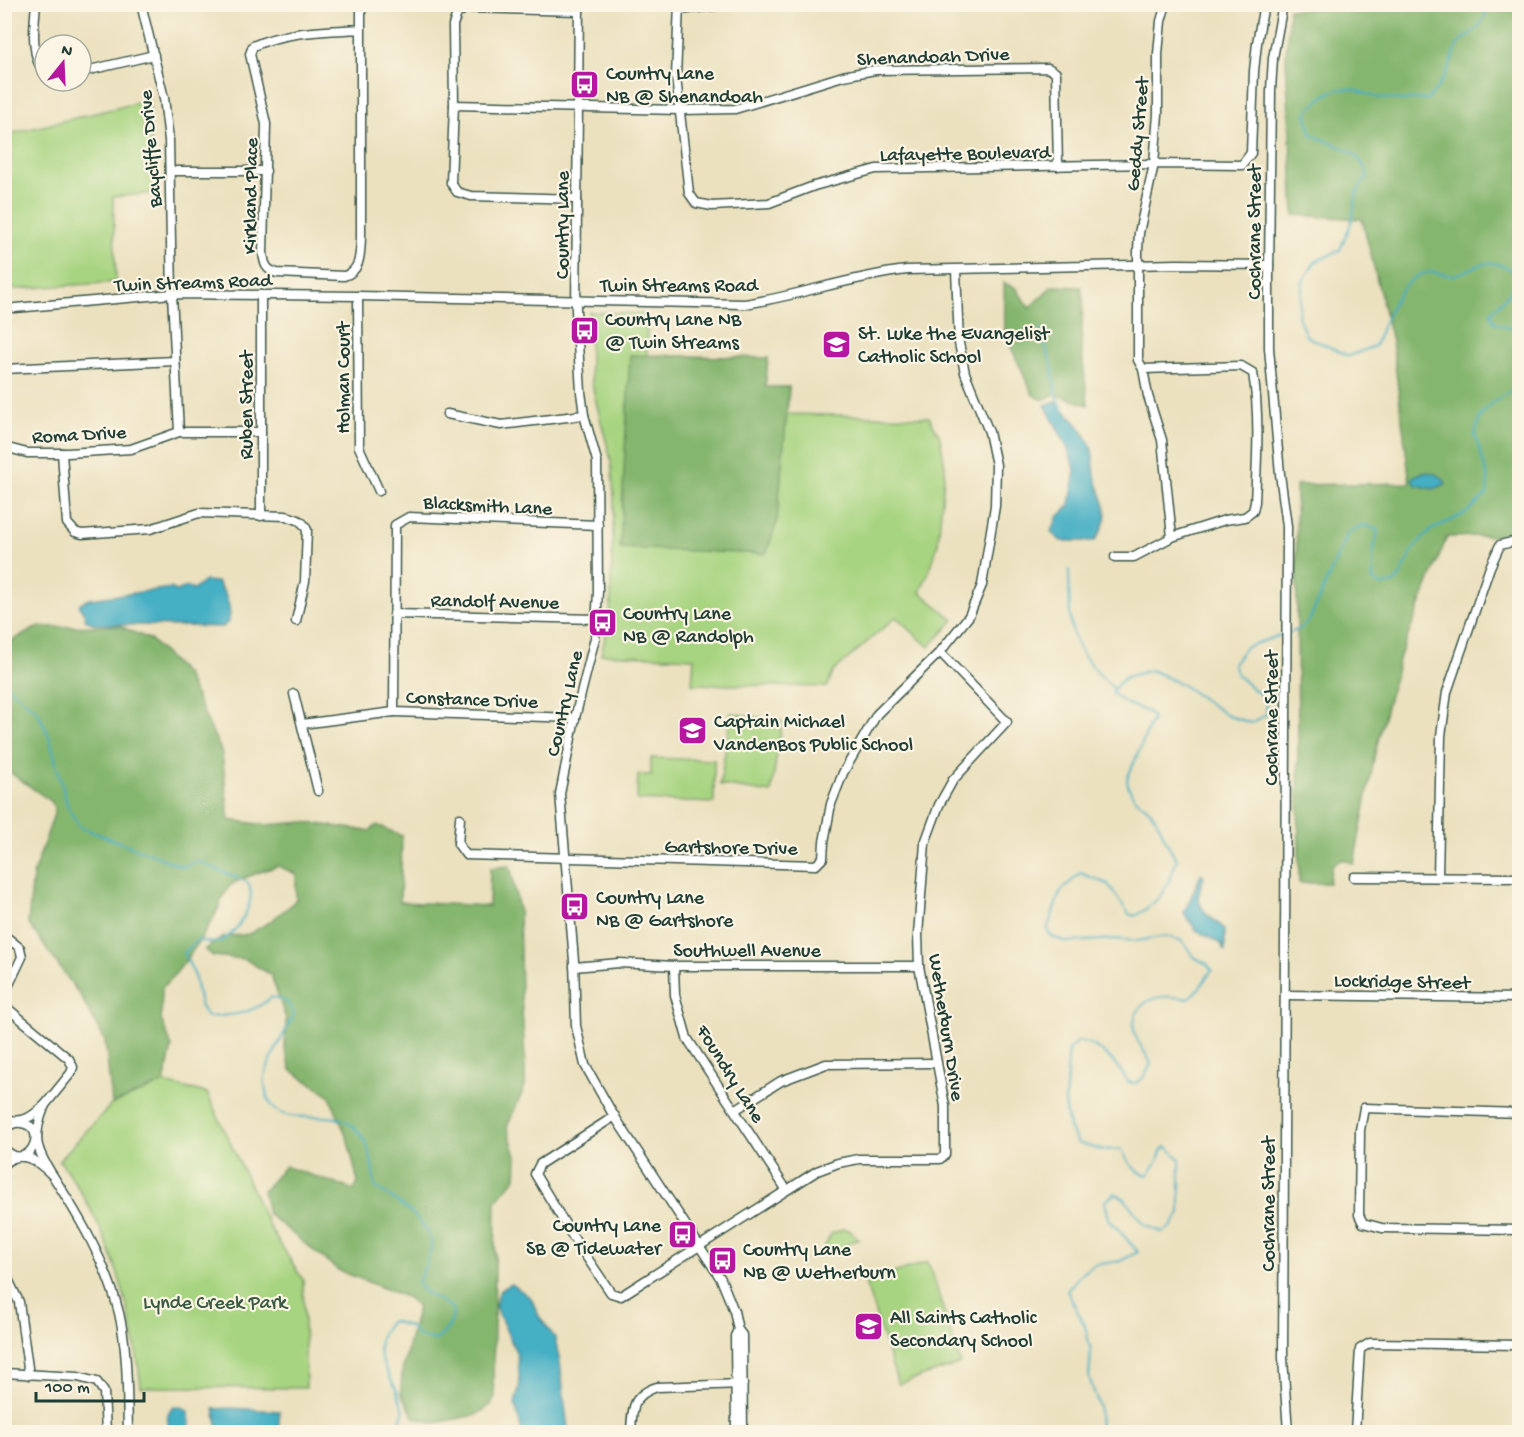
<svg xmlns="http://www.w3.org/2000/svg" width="1524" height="1437" font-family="'Gochi Hand',sans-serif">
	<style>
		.green { fill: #a7d480; stroke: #63885a; stroke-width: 1.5 }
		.forest { fill: #85b66e; stroke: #527a51; stroke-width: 1.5 }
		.water { fill: #45afc4; stroke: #32767c; stroke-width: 1.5 }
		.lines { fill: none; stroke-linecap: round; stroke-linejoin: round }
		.stream { stroke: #45afc4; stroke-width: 2 }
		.minor-casing { stroke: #3e5649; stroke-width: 11 }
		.minor { stroke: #fff; stroke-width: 8 }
		.labels { text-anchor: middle; stroke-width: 4.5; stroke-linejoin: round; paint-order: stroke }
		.street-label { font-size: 20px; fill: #1f3d34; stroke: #fcf5e5 }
		.poi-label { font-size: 20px; fill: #1f3d34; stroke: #fcf5e5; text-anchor: start }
		.park-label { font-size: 20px; fill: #3a5b43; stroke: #fcf5e5 }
	</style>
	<rect width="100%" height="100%" fill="#fcf5e5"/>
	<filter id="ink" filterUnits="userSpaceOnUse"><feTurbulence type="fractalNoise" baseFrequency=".0167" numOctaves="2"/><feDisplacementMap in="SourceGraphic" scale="12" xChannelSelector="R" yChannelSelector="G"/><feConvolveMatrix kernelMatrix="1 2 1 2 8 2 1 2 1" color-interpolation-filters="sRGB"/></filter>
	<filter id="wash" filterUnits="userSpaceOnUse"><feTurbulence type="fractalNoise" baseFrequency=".008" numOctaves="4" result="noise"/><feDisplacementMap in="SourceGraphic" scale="24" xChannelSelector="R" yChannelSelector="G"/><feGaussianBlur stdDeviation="1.35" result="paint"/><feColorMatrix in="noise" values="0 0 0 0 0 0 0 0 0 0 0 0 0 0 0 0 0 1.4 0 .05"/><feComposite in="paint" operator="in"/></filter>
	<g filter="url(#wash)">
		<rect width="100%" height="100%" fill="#ebe1bf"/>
		<g class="green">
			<path d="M149 100 154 193 113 197 116 282 5 290V135Z"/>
			<path d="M589 312 647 314V355L768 358 765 387H789L787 414 929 417 940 437 945 466 938 544 931 567 920 592 954 620 929 647 896 617 834 671 827 687 692 684 694 658 601 654 610 618 614 497 611 460 594 394 590 370Z"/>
			<path d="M731 713 782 721 771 793 720 785Z"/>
			<path d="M651 758 714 760V803L637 800 638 775H651Z"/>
			<path d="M164 1083 207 1093 270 1228 303 1280 306 1388 141 1387C131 1302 111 1229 59 1160L112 1104Z"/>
			<path d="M843 1229 849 1230 859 1239 827 1253 825 1246 831 1234Z"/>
			<path d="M928 1262 961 1364 898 1384 865 1282Z"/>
		</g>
		<g class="forest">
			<path d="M1352 4 1520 5 1519 535 1447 537 1400 656 1375 753 1354 864 1343 859 1332 865 1329 883H1299L1296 485 1410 483 1392 341 1362 219 1294 215 1286 57 1289 9 1349 10Z"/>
			<path d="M1004 283 1016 288 1029 308 1052 286 1081 287 1083 300 1081 346 1088 405 1055 394 1043 400 1033 395 1005 334Z"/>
			<path d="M630 355 768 358 765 387H789L777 522 766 554 620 548Z"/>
			<path d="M120 626 151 640 186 675 222 753 229 820 266 825 303 822 369 831 377 825 402 836 400 902 489 906 490 868 510 866 519 910 521 992 525 1058V1086L507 1127 517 1159 516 1178 496 1201 493 1382 495 1397 491 1405 476 1415 435 1423 414 1417 401 1393 402 1371 418 1306 406 1297 338 1270 268 1214 263 1191 285 1166 354 1190 358 1182 347 1137 329 1095 291 1070 285 1050 286 1019 271 975 245 959 213 956 205 949 223 937 249 934 268 923 290 906 296 899V874L278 866C266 870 240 878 231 885 222 892 220 908 214 917 199 943 183 968 162 988L161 1019 172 1047 164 1083 112 1104 105 1041 80 995 28 923 33 875 55 811 52 802 5 769V642H9L38 627Z"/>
		</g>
		<g class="water">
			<path d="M1056 401C1067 414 1085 430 1091 446 1094 456 1093 469 1096 479 1104 507 1114 512 1095 541H1061L1051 532 1058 517 1070 505 1075 469 1066 445 1045 405Z"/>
			<path d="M1423 472C1433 473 1442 474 1446 484L1434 489 1416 485 1412 480 1413 477Z"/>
			<path d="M205 581 217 582C226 594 232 606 229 621L223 627 95 624 85 620V614L79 607 80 603 89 599 171 588 176 591 187 587 193 590Z"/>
			<path d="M1201 874 1204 877C1192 906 1203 911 1225 929V952L1221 944 1196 930 1184 913Z"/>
			<path d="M512 1284 531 1298 539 1316 555 1338 560 1362 568 1430 566 1432H522L515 1404 520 1383 517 1354 495 1306 500 1290Z"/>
			<path d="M174 1407H182L189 1412 190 1429 193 1432H170C168 1422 164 1413 174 1407Z"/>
			<path d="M230 1408 280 1411 278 1432H219L214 1409Z"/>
		</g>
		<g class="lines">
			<g class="stream">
				<path d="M1491 4 1479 27 1458 44 1448 70 1436 90 1428 99C1410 100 1394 101 1376 97 1367 95 1358 89 1349 89 1331 87 1318 100 1306 113L1312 135C1335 145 1365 151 1368 179 1352 189 1356 207 1351 223 1348 232 1343 241 1340 250L1315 262 1303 281 1298 316 1306 336 1349 356 1375 346C1385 320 1399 274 1432 272 1440 272 1447 277 1455 275 1481 266 1485 256 1512 270L1515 281 1510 292 1491 313 1494 322 1520 332"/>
				<path d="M1040 329 1052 366 1056 394 1063 410"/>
				<path d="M1069 570C1070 634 1066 643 1114 689"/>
				<path d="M1289 633 1300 629 1309 621 1348 533 1363 525 1378 530 1373 554V581L1383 586 1394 583 1401 575 1414 548 1431 530 1466 513 1487 494 1488 478 1475 435 1480 416 1493 403 1520 384"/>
				<path d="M4 681 10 689 37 711 49 736 68 808 80 827 184 867 197 861 247 882C260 898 236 938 217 942 212 944 203 941 198 940L184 953 194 974 200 1005 207 1017C234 1015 250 1015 272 997L287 1002 294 1014C285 1033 273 1052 266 1072 263 1081 265 1090 268 1099 280 1130 323 1108 347 1122 370 1135 372 1163 375 1187 394 1199 432 1222 431 1247 430 1258 422 1272 418 1283L422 1290 452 1308C455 1322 447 1331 436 1340L418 1336 409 1326 391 1321C368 1346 383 1364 396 1389 399 1396 401 1404 404 1411L396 1430 384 1432"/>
				<path d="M1100 1432 1099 1407 1089 1377 1091 1351 1085 1326 1067 1291 1079 1276 1094 1265 1120 1261 1138 1252 1109 1219 1105 1202 1115 1193 1124 1198 1145 1225 1162 1232 1171 1227 1180 1213V1159L1167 1147 1162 1149 1157 1163 1148 1175C1134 1173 1128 1161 1121 1149L1101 1150 1078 1143 1069 1128 1065 1102 1069 1049 1079 1041C1099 1043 1119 1066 1128 1082L1136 1083 1144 1077 1151 1064C1147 1054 1139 1045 1135 1035 1133 1030 1134 1021 1135 1017 1144 994 1167 995 1188 999L1200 987 1212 970 1207 964 1194 957 1182 941 1166 936 1137 941 1115 939 1067 942 1052 937 1047 930 1060 892 1080 873 1108 884 1129 914 1135 916C1163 900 1167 888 1177 859 1166 846 1163 830 1154 816 1145 801 1130 803 1127 779L1153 718 1148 712 1125 703 1112 693 1116 686 1126 677 1151 670 1181 684 1228 716 1252 723 1267 714 1265 699 1237 675 1233 664 1246 647 1284 634"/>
			</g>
		</g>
	</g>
	<g filter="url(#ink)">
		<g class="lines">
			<defs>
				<g id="minor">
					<path d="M36 4C34 26 30 56 45 74"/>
					<path d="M141 4 164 98 169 140 172 294 179 432"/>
					<path d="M579 4 576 310 581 392 584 415 597 461 598 592 595 638 575 718 560 794 574 961 576 1026 585 1065 611 1111 721 1279 734 1311 738 1330 742 1335 743 1432"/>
					<path d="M679 4 676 77 689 193 696 203 712 206 769 203 814 186 876 169 1154 164 1242 165 1251 153 1254 71 1257 43 1264 4"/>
					<path d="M1166 4 1161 21 1158 54V114L1154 164 1139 233 1138 250V360L1143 369 1148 396 1162 440 1172 537"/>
					<path d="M1283 4 1273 58 1271 90 1269 274V348L1280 474 1287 526 1283 1358 1288 1432"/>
					<path d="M679 10 731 4"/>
					<path d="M361 29C325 31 286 31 253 46L250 54 266 124 263 252C264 264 266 270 277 273L344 276C361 271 360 254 361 238V4"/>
					<path d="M81 72 154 55"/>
					<path d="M454 105 680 110 735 109 843 76 875 70 1048 68 1056 73 1058 166"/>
					<path d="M170 171H266"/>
					<path d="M577 199 471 196 457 192 451 183 454 105 453 25 457 14 466 8 579 11"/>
					<path d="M261 295V516"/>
					<path d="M358 296 359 447 379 491"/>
					<path d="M15 308 172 294 358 296 744 304C799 296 852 276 907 270L1177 264 1269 265"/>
					<path d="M4 369 175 361"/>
					<path d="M447 414 501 425 584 415"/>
					<path d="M4 447 27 453H68L131 449 179 432H261"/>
					<path d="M62 453 67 523 75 532 82 534 150 529 199 513 286 516C296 519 303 520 307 530L305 581 296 621"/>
					<path d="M1115 557H1134L1172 537 1225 520 1245 517 1253 511 1255 502C1257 459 1260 416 1253 373L1241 366 1143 369"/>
					<path d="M394 614 596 619"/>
					<path d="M294 694 318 791"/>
					<path d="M575 718 394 712 395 525 409 517 598 525"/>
					<path d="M302 724 394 712"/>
					<path d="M460 818 458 844 466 855 816 865 823 858 824 842 831 804 843 773 877 714 940 652 969 616 982 585 995 506 996 465 989 432 965 373 959 343 956 270"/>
					<path d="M1354 877 1520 878"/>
					<path d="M1438 877 1441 736 1447 692 1490 567 1500 545 1520 540"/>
					<path d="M4 935 20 948 22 957 4 995"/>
					<path d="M674 966 675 995 687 1038 786 1189"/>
					<path d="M574 967 619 963 674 966H919"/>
					<path d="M1285 995 1520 998"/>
					<path d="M4 1004 6 1007 69 1059 73 1067 71 1073 45 1105"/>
					<path d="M735 1110 781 1081 826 1064 936 1063"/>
					<path d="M1520 1113 1364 1108 1360 1130 1359 1215 1363 1223 1382 1228 1520 1230"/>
					<path d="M615 1116 540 1164 535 1174 573 1237 611 1293 621 1296 817 1171 838 1163 859 1159H940L945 1155V1106L919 966 918 935 925 843 939 805 953 780 1007 722 940 652"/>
					<path d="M4 1119C23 1124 32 1117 45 1105 32 1137 35 1148 53 1176 40 1163 22 1147 4 1164"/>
					<path d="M4 1130C9 1125 14 1122 21 1123 52 1127 27 1176 4 1148"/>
					<path d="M53 1176C80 1218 107 1264 119 1313 128 1351 127 1393 128 1432"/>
					<path d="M4 1271 19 1302 29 1375"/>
					<path d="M4 1373 78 1377 97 1382 104 1392 106 1432"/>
					<path d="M631 1432C632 1409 632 1395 657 1387L743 1384"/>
					<path d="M736 1432 735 1336 738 1330"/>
					<path d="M1355 1432 1360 1349 1370 1343 1520 1345"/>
				</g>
			</defs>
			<use href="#minor" class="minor-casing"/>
			<use href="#minor" class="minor"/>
		</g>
	</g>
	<defs>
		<symbol id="bus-square" viewBox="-11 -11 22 22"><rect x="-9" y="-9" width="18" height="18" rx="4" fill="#b5179e" stroke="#fcf5e5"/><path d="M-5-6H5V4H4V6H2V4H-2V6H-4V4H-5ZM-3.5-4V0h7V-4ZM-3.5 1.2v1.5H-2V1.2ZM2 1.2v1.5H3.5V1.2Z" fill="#fff"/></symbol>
		<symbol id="school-square" viewBox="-11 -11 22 22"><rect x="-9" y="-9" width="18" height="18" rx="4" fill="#b5179e" stroke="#fcf5e5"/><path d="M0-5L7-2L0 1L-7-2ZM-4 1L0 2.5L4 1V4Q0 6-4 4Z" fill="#fff"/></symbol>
	</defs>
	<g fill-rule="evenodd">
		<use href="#bus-square" x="568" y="68" width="33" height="33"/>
		<use href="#bus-square" x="568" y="314" width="33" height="33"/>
		<use href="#school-square" x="820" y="328" width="33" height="33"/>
		<use href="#bus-square" x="586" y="606" width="33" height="33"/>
		<use href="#school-square" x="676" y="714" width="33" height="33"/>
		<use href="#bus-square" x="558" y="890" width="33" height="33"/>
		<use href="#bus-square" x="666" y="1218" width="33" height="33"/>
		<use href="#bus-square" x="706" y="1244" width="33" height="33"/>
		<use href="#school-square" x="852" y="1310" width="33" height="33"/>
	</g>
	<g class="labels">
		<g class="street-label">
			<text transform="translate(933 55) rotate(-2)" y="7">Shenandoah Drive</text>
			<text transform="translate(1136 134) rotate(-85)" y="7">Geddy Street</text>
			<text transform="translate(149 149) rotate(-95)" y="7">Baycliffe Drive</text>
			<text transform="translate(965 152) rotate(-1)" y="7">Lafayette Boulevard</text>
			<text transform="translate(249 196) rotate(-89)" y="7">Kirkland Place</text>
			<text transform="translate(561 225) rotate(-90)" y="7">Country Lane</text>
			<text transform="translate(1253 232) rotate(-90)" y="7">Cochrane Street</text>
			<text transform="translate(193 281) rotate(-2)" y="7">Twin Streams Road</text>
			<text x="679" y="291">Twin Streams Road</text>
			<text transform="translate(342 378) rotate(-90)" y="7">Holman Court</text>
			<text transform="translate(245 405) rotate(-90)" y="7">Ruben Street</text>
			<text transform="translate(79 433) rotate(-3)" y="7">Roma Drive</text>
			<text transform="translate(488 504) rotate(3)" y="7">Blacksmith Lane</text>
			<text transform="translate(495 600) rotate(1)" y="7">Randolf Avenue</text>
			<text transform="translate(472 698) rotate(2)" y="7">Constance Drive</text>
			<text transform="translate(563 703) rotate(-77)" y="7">Country Lane</text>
			<text transform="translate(1270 718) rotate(-90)" y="7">Cochrane Street</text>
			<text transform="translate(731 846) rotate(1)" y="7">Gartshore Drive</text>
			<text x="747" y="956">Southwell Avenue</text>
			<text transform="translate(1402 980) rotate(1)" y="7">Lockridge Street</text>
			<text transform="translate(948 1027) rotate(81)" y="7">Wetherburn Drive</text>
			<text transform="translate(732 1073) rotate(58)" y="7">Foundry Lane</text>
			<text transform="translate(1267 1204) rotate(-90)" y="7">Cochrane Street</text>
		</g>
		<g class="poi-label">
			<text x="606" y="79">Country Lane<tspan x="606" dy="23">NB @ Shenandoah</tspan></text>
			<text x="605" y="325">Country Lane NB<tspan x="605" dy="23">@ Twin Streams</tspan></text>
			<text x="858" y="339">St. Luke the Evangelist<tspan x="858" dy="23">Catholic School</tspan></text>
			<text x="623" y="619">Country Lane<tspan x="623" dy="23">NB @ Randolph</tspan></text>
			<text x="714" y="727">Captain Michael<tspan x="714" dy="23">VandenBos Public School</tspan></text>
			<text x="596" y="903">Country Lane<tspan x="596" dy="23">NB @ Gartshore</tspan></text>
			<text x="661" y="1231" text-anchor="end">Country Lane<tspan x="661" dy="23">SB @ Tidewater</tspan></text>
			<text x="743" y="1255">Country Lane<tspan x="743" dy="23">NB @ Wetherburn</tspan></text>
			<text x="890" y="1323">All Saints Catholic<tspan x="890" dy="23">Secondary School</tspan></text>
		</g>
		<g class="park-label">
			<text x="215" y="1308">Lynde Creek Park</text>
		</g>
	</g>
	<rect width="1524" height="1437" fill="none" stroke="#fcf5e5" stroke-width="24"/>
	<g transform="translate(63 63) rotate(18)"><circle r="28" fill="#fcf5e5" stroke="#a4ab9e" stroke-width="1.5"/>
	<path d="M0-4.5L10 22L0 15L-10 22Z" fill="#b5179e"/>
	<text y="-9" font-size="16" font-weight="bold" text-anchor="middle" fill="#1f3d34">N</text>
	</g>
	<path d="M36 1392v9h108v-9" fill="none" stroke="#1f3d34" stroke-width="3"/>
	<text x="45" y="1392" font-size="18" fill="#1f3d34" stroke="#fcf5e5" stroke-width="4.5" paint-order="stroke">100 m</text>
</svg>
